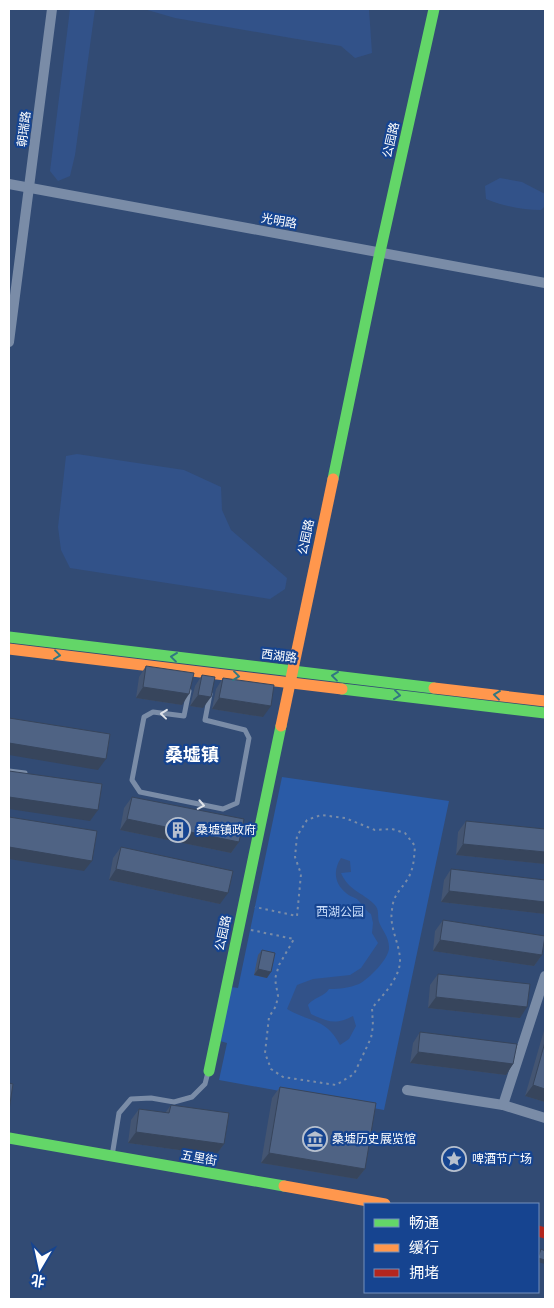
<svg xmlns="http://www.w3.org/2000/svg" width="554" height="1308" font-family="'Public Sans','Noto Sans SC',sans-serif">
	<style>
		.green { fill: #2a5ba7 }
		.water { fill: #325289 }
		.lines { fill: none; stroke-linecap: round; stroke-linejoin: round }
		.path { stroke: #7a8ca7; stroke-width: 2; stroke-dasharray: 2.5 4; stroke-linecap: butt }
		.lane { stroke: #7a8ca7; stroke-width: 5 }
		.street { stroke: #7a8ca7; stroke-width: 10 }
		.fast { stroke: #63d668; stroke-width: 11 }
		.slow { stroke: #ff974d; stroke-width: 11 }
		.jam { stroke: #b3261e; stroke-width: 11 }
		.wall { fill: #445572 }
		.shaded-wall { fill: #37455c }
		.building { fill: #4f6384; stroke: #37455c }
		.oneway { stroke: #317782 }
		.oneway2 { stroke: #dee2e9 }
		.labels { text-anchor: middle; stroke-width: 4.5; stroke-linejoin: round; paint-order: stroke }
		.street-label { font-size: 12px; fill: #fff; stroke: #164490 }
		.poi-label { font-size: 12px; fill: #fff; stroke: #164490; text-anchor: start }
		.park-label { font-size: 12px; fill: #cadefb; stroke: #164490 }
		.district-label { font-size: 18px; font-weight: bold; fill: #fff; stroke: #164490 }
	</style>
	<rect width="100%" height="100%" fill="#324b74"/>
	<path class="green" d="M282 777 449 801 384 1110 219 1080 227 1043 220 1041 231 987 238 988Z"/>
	<g class="water">
		<path d="M70 9H95L75 155 70 176 58 181 50 171Z"/>
		<path d="M144 9H369L372 53 355 58 341 46 291 38 175 18Z"/>
		<path d="M500 178 522 182 545 194V206L541 210C523 210 503 206 486 199L485 186Z"/>
		<path d="M77 454 184 470 221 487 222 510 231 530 287 578 285 589 270 599 70 568 61 550 58 527 66 456Z"/>
		<path d="M341 858 350 861 351 872 341 873C349 891 362 892 374 904 380 910 377 915 379 922 382 930 389 937 389 947 390 958 369 979 359 984 349 988 340 989 329 989 324 997 314 997 308 1005L311 1014C328 1022 336 1025 353 1016L356 1026 349 1039 340 1045C326 1018 311 1023 287 1009L297 985 313 979 350 975 361 968 378 943 372 933 373 923 371 914C365 910 362 904 357 899 354 897 349 896 346 893 334 883 333 870 341 858Z"/>
	</g>
	<g class="lines">
		<path class="path" d="M251 930 294 939 279 965 275 979 278 996 276 1006 269 1017 265 1053 271 1069 283 1077 336 1085 354 1074 371 1038 373 1026 372 1008C383 995 401 977 400 959 399 942 389 927 392 910 393 895 400 891 407 880 414 869 414 858 415 846L405 833 392 829 375 830 345 818 321 815 307 820 297 836 295 857 301 874 297 916 255 907"/>
		<g class="lane">
			<path d="M189 691 184 716 153 712 144 717 132 780 140 792 223 809 237 803 249 738 245 730 205 720 210 694"/>
			<path d="M9 771 25 773"/>
			<path d="M112 1156 119 1113 131 1099 151 1098 174 1102 192 1097 205 1084 208 1072"/>
		</g>
		<g class="street">
			<path d="M9 184 545 283"/>
			<path d="M9 342 52 9"/>
			<path d="M407 1090 503 1105 545 1118"/>
			<path d="M503 1105 545 976"/>
		</g>
		<g class="fast">
			<path d="M333 479 380 252 434 9"/>
			<path d="M9 637 434 688"/>
			<path d="M342 689 545 713"/>
			<path d="M209 1071 281 726"/>
			<path d="M9 1138 284 1186"/>
		</g>
		<g class="slow">
			<path d="M9 649 342 689"/>
			<path d="M434 688 545 701"/>
			<path d="M281 726 333 479"/>
			<path d="M284 1186 385 1204"/>
		</g>
		<path class="jam" d="M538 1231 545 1233"/>
	</g>
	<g class="wall">
		<path d="M146 666 182 705 136 698 139 677Z"/>
		<path d="M202 675 203 708 190 706 195 686Z"/>
		<path d="M223 678 263 717 212 709 216 689Z"/>
		<path d="M132 797 239 842 231 853 120 830 124 808Z"/>
		<path d="M466 821 545 829V864L456 855 458 832Z"/>
		<path d="M121 847 220 904 109 880 113 858Z"/>
		<path d="M451 869 545 880V914L441 902 444 880Z"/>
		<path d="M443 920 542 955 534 966 433 951 435 931Z"/>
		<path d="M262 950 267 978 254 975 258 955Z"/>
		<path d="M438 974 520 1018 428 1008 430 985Z"/>
		<path d="M545 1027V1102L525 1096Z"/>
		<path d="M420 1032 513 1064 506 1075 410 1063 413 1043Z"/>
		<path d="M280 1087 365 1169 357 1179 261 1163 272 1098Z"/>
		<path d="M171 1105 224 1144 216 1155 128 1143 131 1120 139 1109 165 1113Z"/>
	</g>
	<g class="shaded-wall">
		<path d="M143 687 189 694 182 705 136 698Z"/>
		<path d="M198 695 211 697 203 708 190 706Z"/>
		<path d="M219 698 271 706 263 717 212 709Z"/>
		<path d="M9 743 106 759 98 770 9 755Z"/>
		<path d="M9 797 98 810 90 821 9 809Z"/>
		<path d="M127 819 239 842 231 853 120 830Z"/>
		<path d="M463 844 545 852V864L456 855Z"/>
		<path d="M9 847 92 861 84 871 9 859Z"/>
		<path d="M116 869 228 893 220 904 109 880Z"/>
		<path d="M449 891 545 902V914L441 902Z"/>
		<path d="M440 940 542 955 534 966 433 951Z"/>
		<path d="M258 969 271 972 267 978 254 975Z"/>
		<path d="M436 997 527 1007 520 1018 428 1008Z"/>
		<path d="M418 1052 513 1064 506 1075 410 1063Z"/>
		<path d="M533 1085 545 1089V1102L525 1096Z"/>
		<path d="M136 1132 224 1144 216 1155 128 1143Z"/>
		<path d="M269 1153 365 1169 357 1179 261 1163Z"/>
		<path d="M538 1258 545 1260V1264L538 1262Z"/>
	</g>
	<g class="building">
		<path d="M146 666 194 673 189 694 143 687Z"/>
		<path d="M202 675 215 677 211 697 198 695Z"/>
		<path d="M223 678 274 685 271 706 219 698Z"/>
		<path d="M9 718 110 734 106 759 9 743Z"/>
		<path d="M9 771 102 784 98 810 9 797Z"/>
		<path d="M132 797 244 819 239 842 127 819Z"/>
		<path d="M9 817 97 831 92 861 9 847Z"/>
		<path d="M466 821 545 829V852L463 844Z"/>
		<path d="M121 847 233 871 228 893 116 869Z"/>
		<path d="M451 869 545 880V902L449 891Z"/>
		<path d="M443 920 545 936 542 955 440 940Z"/>
		<path d="M262 950 275 953 271 972 258 969Z"/>
		<path d="M438 974 530 984 527 1007 436 997Z"/>
		<path d="M420 1032 517 1044 513 1064 418 1052Z"/>
		<path d="M545 1042V1089L533 1085Z"/>
		<path d="M9 1083 13 1084 9 1110Z"/>
		<path d="M280 1087 376 1103 365 1169 269 1153Z"/>
		<path d="M171 1105 229 1113 224 1144 136 1132 139 1109 169 1113Z"/>
		<path d="M541 1249 545 1251V1260L538 1258Z"/>
	</g>
	<defs><path id="oneway-chevron" d="M-2-3.5L2.5 0L-2 3.5" fill="none" stroke-width="1.6" stroke-linecap="round" stroke-linejoin="round" transform="scale(1.25)"/></defs>
	<g class="oneway">
		<use href="#oneway-chevron" transform="translate(57 655) rotate(7)"/>
		<use href="#oneway-chevron" transform="translate(174 657) rotate(-173)"/>
		<use href="#oneway-chevron" transform="translate(236 676) rotate(7)"/>
		<use href="#oneway-chevron" transform="translate(335 676) rotate(-173)"/>
		<use href="#oneway-chevron" transform="translate(397 695) rotate(7)"/>
		<use href="#oneway-chevron" transform="translate(497 695) rotate(-173)"/>
	</g>
	<g class="oneway2">
		<use href="#oneway-chevron" transform="translate(164 714) rotate(-174)"/>
		<use href="#oneway-chevron" transform="translate(201 805) rotate(11)"/>
	</g>
	<defs>
		<symbol id="building-ring" viewBox="-11 -11 22 22"><circle r="9.5" fill="#164490" stroke="#b7c0ce" stroke-width="1.5"/><path d="M-4-6H4V6H1V3H-1V6H-4ZM-2.5-4.3h1.7v1.8h-1.7ZM.8-4.3h1.7v1.8H.8ZM-2.5-1h1.7V.8h-1.7ZM.8-1h1.7V.8H.8Z" fill="#b7c0ce"/></symbol>
		<symbol id="museum-ring" viewBox="-11 -11 22 22"><circle r="9.5" fill="#164490" stroke="#b7c0ce" stroke-width="1.5"/><path d="M0-6L6-3V-2H-6V-3ZM-5-1h2V3h-2ZM-1-1h2V3h-2ZM3-1h2V3H3ZM-6 4H6V6H-6Z" fill="#b7c0ce"/></symbol>
		<symbol id="sight-ring" viewBox="-11 -11 22 22"><circle r="9.5" fill="#164490" stroke="#b7c0ce" stroke-width="1.5"/><path d="M0-6L1.8-2.2L6-1.7L2.9 1.2L3.7 5.4L0 3.3L-3.7 5.4L-2.9 1.2L-6-1.7L-1.8-2.2Z" fill="#b7c0ce"/></symbol>
	</defs>
	<g fill-rule="evenodd">
		<use href="#building-ring" x="164" y="816" width="28" height="28"/>
		<use href="#museum-ring" x="301" y="1125" width="28" height="28"/>
		<use href="#sight-ring" x="440" y="1145" width="28" height="28"/>
	</g>
	<g class="labels">
		<g class="street-label">
			<text transform="translate(24 129) rotate(-83)" y="4">朝瑞路</text>
			<text transform="translate(391 140) rotate(-77)" y="4">公园路</text>
			<text transform="translate(279 221) rotate(10)" y="4">光明路</text>
			<text transform="translate(306 537) rotate(-78)" y="4">公园路</text>
			<text transform="translate(279 656) rotate(7)" y="4">西湖路</text>
			<text transform="translate(223 933) rotate(-78)" y="4">公园路</text>
			<text transform="translate(199 1158) rotate(10)" y="4">五里街</text>
		</g>
		<g class="poi-label">
			<text x="196" y="834">桑墟镇政府</text>
			<text x="332" y="1143">桑墟历史展览馆</text>
			<text x="472" y="1163">啤酒节广场</text>
		</g>
		<g class="park-label">
			<text x="340" y="916">西湖公园</text>
		</g>
		<g class="district-label">
			<text x="192" y="761">桑墟镇</text>
		</g>
	</g>
	<rect width="554" height="1308" fill="none" stroke="#ffffff" stroke-width="20"/>
	<rect x="364" y="1203" width="175" height="90" fill="#164490" stroke="#738fbc"/>
	<rect x="374" y="1219" width="25" height="8" fill="#63d668" stroke="#738fbc"/>
	<text x="409" y="1228" font-size="15" fill="#ffffff">畅通</text>
	<rect x="374" y="1244" width="25" height="8" fill="#ff974d" stroke="#738fbc"/>
	<text x="409" y="1253" font-size="15" fill="#ffffff">缓行</text>
	<rect x="374" y="1269" width="25" height="8" fill="#b3261e" stroke="#738fbc"/>
	<text x="409" y="1278" font-size="15" fill="#ffffff">拥堵</text>
	<g transform="translate(40 1268) rotate(189)" stroke="#164490" stroke-width="4" paint-order="stroke">
	<path d="M0-4L9 19L0 12L-9 19Z" fill="#ffffff"/>
	<text y="-8" font-size="14" font-weight="bold" text-anchor="middle" fill="#ffffff">北</text>
	</g>
</svg>
